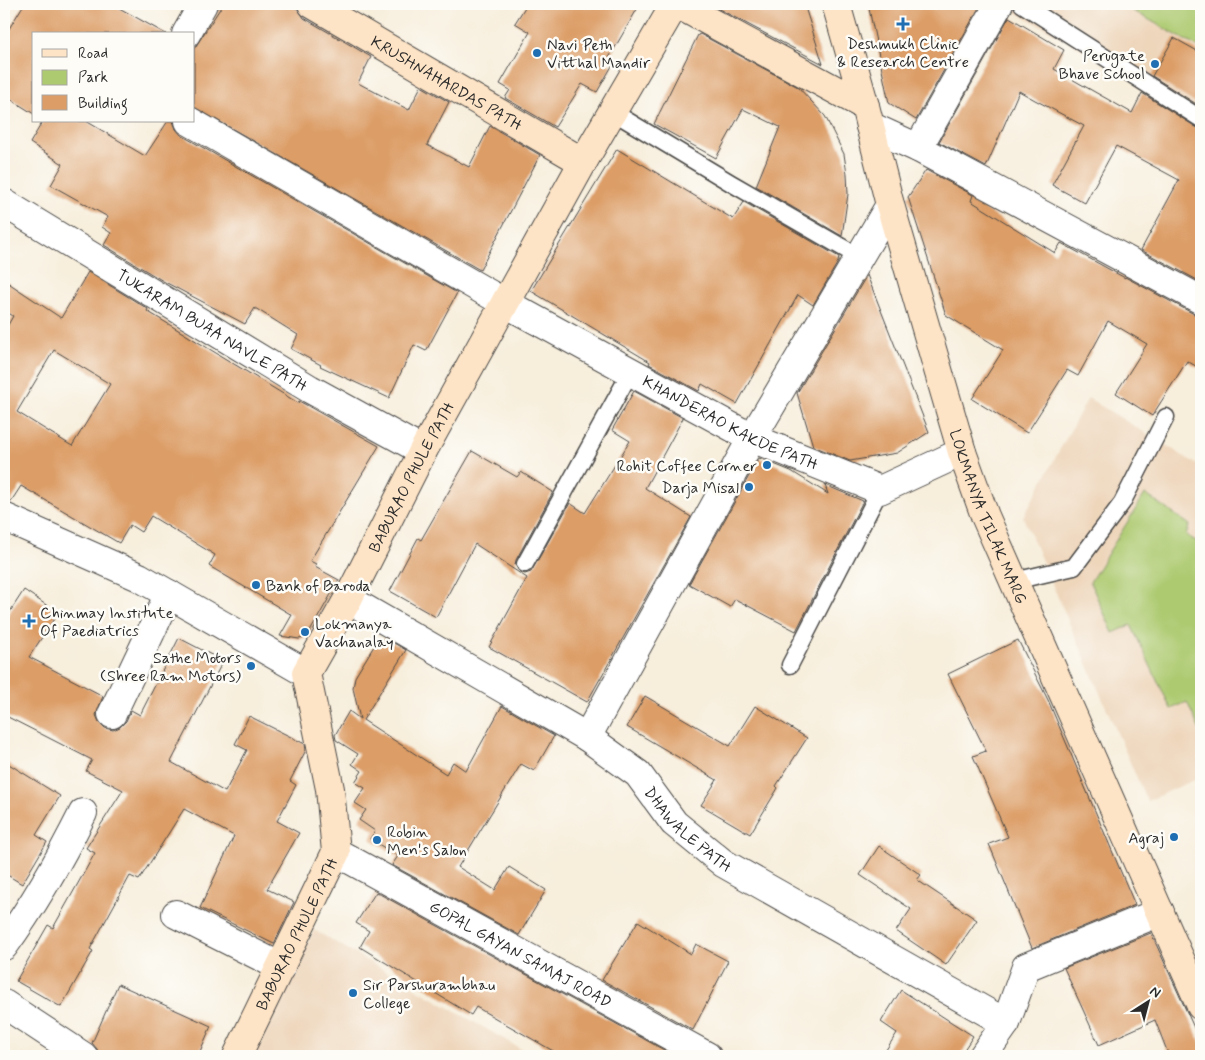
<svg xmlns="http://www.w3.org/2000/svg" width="1205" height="1060" font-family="Mynerve,sans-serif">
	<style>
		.built { fill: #eed6bb }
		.green { fill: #adca71; stroke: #6c7a4e }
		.building { fill: #dc9d66; fill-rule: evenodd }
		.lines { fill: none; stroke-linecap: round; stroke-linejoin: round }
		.lane-casing { stroke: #4a4846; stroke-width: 19 }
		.street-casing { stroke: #4a4846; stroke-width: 30 }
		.secondary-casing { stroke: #4a4846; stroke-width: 30 }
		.lane { stroke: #fff; stroke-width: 16 }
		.street { stroke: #fff; stroke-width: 28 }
		.secondary { stroke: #fee4c6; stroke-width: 28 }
		.poi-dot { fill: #1f6fb2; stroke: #fdfcf7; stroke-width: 2 }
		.labels { text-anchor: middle; stroke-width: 5; stroke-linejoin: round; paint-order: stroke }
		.poi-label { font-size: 16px; fill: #2b2b2b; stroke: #fdfcf7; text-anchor: start }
		.street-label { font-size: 16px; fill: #2b2b2b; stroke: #fdfcf7 }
	</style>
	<rect width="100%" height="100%" fill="#fdfcf7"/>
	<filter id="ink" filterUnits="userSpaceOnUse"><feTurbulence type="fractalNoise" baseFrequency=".02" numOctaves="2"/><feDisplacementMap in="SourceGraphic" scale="10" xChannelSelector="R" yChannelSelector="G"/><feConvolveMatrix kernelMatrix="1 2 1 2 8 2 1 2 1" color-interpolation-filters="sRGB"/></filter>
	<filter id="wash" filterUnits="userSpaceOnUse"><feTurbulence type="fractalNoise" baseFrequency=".0096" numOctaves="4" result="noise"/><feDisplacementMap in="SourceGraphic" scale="20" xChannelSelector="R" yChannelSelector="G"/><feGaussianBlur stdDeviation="1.12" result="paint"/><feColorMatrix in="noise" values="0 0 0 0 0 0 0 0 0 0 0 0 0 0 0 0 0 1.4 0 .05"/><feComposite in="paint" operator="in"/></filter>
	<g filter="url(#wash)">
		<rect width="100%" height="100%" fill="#f7eedc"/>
		<g class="built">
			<path d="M1020 4H1201V117L1016 12Z"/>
			<path d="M1088 398 1201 467V777L1147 801 1023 517Z"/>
			<path d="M314 930 533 1056H252Z"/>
		</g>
		<g class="green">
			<path d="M1121 4H1201V49Z"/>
			<path d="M1145 494 1190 525 1186 535 1201 544V733L1187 702 1171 709 1131 625 1113 633 1090 582Z"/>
		</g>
		<g id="blocks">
			<g class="building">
				<path d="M24 4H112L166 34H34V114L4 95V37Z"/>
				<path d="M223 4H287L298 9 304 18 371 57 358 83 409 110 421 86 449 102 427 145 469 167 490 126 540 155 480 270 194 107V49Z"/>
				<path d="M527 4H640L606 63 612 66 597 92 582 84 555 127 505 98 510 90 500 84 530 32 515 23Z"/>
				<path d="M716 4H804L823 64 715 7Z"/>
				<path d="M868 4H981L916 120 889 103Z"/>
				<path d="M1009 17 1064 50 1054 69 1132 113 1142 93 1196 127 1201 129V282L1141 250 1179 180 1116 146 1085 203 1052 185 1084 126 1035 100 1019 91 986 167 939 142Z"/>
				<path d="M700 34 798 87 825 116 844 154 847 174 848 194 842 236 756 186 780 127 743 109 716 158 654 124 698 35Z"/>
				<path d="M1174 38 1201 53V107L1152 76Z"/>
				<path d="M43 121H86L145 156 168 121H173L176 129 181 135 457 293 426 351 414 345 389 398 320 366 321 365 291 349 298 335 255 308 245 324 163 281 104 245 111 233 102 227 108 217 51 185 63 164 30 143Z"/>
				<path d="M617 149 733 219 744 202 839 257 838 262 813 305 798 295 737 404 702 384 699 391 649 364 650 362 531 291Z"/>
				<path d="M926 170 973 195 971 201 1055 253 1061 243 1125 278V277L1194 314 1201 316V369L1187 361 1152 416 1116 393 1147 344 1108 321 1078 376 1067 370 1027 433 972 399 1003 350 946 315 908 197Z"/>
				<path d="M88 272 148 309 147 311 298 403 299 401 379 446 310 561 316 564 315 567 339 580 307 637 299 639 280 636 292 615 209 566 215 555 151 516 141 532 130 525 119 543 21 486 10 503 4 502V332L13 316 4 310V280L61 318ZM54 350 110 384 72 446 17 412Z"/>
				<path d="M867 275 929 432 897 453 850 461 813 446 797 393Z"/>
				<path d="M634 391 683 418 645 488 691 517 587 702 489 647 527 578 475 544 436 617 390 591 418 538 421 540 472 451 517 477 521 472 553 492 516 560 515 565 520 572 525 574 531 572 570 503 585 513 630 441 612 430Z"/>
				<path d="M759 458 791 471 828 494 825 485 863 501 796 631 735 599 730 607 689 584Z"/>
				<path d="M24 590 58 613 29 657 103 696 96 715 99 722 105 728 113 730 120 727 126 721 131 710 140 715 179 638 223 661 171 762 225 792 247 750 235 744 249 716 305 744 306 750 290 781 296 785 277 821 299 833 267 889 294 902 274 944 200 908 234 836 184 809 139 880 130 876 90 949 93 951 61 1007 16 981 48 925 53 928 95 853 86 848 123 790 86 771 92 760 4 715V621Z"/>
				<path d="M385 638 406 650 363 720 446 774 453 762 466 771 502 706 554 736 534 771 521 764 458 867 495 890 509 867 546 890 519 935 392 865 398 856 370 839 375 831 359 820 366 810 355 803 365 788 355 782 362 771 352 764 358 754 336 740 335 735 349 711 360 719 353 688 355 677 374 646Z"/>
				<path d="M1018 640 1048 700 1135 905 1032 948 989 844 1008 837 973 756 986 751 948 674Z"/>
				<path d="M645 696 730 746 755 706 807 738 776 786 778 788 750 834 701 805 717 780 627 727Z"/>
				<path d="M4 761 60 796 36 835 47 842 22 884 4 873Z"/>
				<path d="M879 846 921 875 917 880 977 920 946 965 896 931 911 909 860 875Z"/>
				<path d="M376 892 675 1056H562L476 1007 471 1015 360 947 369 931 356 923Z"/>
				<path d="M638 921 691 954 696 944 728 961 693 1030 602 980Z"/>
				<path d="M1151 933 1201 1043V1056H1169L1155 1020 1099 1045 1064 968Z"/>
				<path d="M118 984 211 1026 198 1056H99L97 1049 92 1043Z"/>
				<path d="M901 990 973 1036 960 1056H882L897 1033 881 1022Z"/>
			</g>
		</g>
	</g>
	<g filter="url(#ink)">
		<use href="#blocks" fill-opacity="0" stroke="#4a4846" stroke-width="1"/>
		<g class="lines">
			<defs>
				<g id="lane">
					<path d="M1022 4 1201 119"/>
					<path d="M613 112 731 183 859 257"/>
					<path d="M525 564 631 371"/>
					<path d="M1014 581 1074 567 1122 503 1166 417"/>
					<path d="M790 665 880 490"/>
				</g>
				<g id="street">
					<path d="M186 34 203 4"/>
					<path id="s1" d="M189 121 505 303 752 438 880 490 962 452"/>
					<path d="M870 126 918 148 1201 300"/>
					<path d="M918 148 999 4"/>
					<path id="s2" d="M4 203 310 389 423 451"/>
					<path d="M4 517 139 577 306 673"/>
					<path id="s3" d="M348 599 587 737 638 774 674 823 723 863 1006 1023"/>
					<path d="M112 714 169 594"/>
					<path d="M587 737 752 438 890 205"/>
					<path id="s4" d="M336 852 707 1056"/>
					<path d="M176 914 281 967"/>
					<path d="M4 946C36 902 59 861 83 813"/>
					<path d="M4 1004 83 1056"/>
					<path d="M983 1056 1006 1023 1026 967 1160 912"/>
				</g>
				<g id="secondary">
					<path id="s5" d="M312 4 583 162"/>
					<path d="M677 4 865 106"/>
					<path id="s6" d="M836 4 865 106 890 205 962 452 985 516 1201 1006"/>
					<path id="s7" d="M237 1056 336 852 330 789 306 673 348 599 423 451 583 162 675 4"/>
				</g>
			</defs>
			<use href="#lane" class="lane-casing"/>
			<use href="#street" class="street-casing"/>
			<use href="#secondary" class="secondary-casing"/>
			<use href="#lane" class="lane"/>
			<use href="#street" class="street"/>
			<use href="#secondary" class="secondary"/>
		</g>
	</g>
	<g class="poi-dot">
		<path d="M900.5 16.5h5v5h5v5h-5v5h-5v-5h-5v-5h5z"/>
		<circle cx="537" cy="53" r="5"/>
		<circle cx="1155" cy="64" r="5"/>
		<circle cx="767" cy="465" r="5"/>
		<circle cx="749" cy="487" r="5"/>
		<circle cx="256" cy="585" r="5"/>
		<path d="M26.5 613.5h5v5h5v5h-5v5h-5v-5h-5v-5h5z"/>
		<circle cx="305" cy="632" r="5"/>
		<circle cx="251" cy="666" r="5"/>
		<circle cx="1174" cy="837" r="5"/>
		<circle cx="377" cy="840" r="5"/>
		<circle cx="353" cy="993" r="5"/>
	</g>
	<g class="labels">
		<g class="poi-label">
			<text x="903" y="49" text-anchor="middle">Deshmukh Clinic<tspan x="903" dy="18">&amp; Research Centre</tspan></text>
			<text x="547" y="50">Navi Peth<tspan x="547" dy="18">Vitthal Mandir</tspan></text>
			<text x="1145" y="61" text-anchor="end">Perugate<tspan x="1145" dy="18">Bhave School</tspan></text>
			<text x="757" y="471" text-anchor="end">Rohit Coffee Corner</text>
			<text x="739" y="493" text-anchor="end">Darja Misal</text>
			<text x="266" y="591">Bank of Baroda</text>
			<text x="40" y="618">Chinmay Institute<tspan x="40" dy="18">Of Paediatrics</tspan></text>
			<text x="315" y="629">Lokmanya<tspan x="315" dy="18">Vachanalay</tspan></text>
			<text x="241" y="663" text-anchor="end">Sathe Motors<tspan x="241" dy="18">(Shree Ram Motors)</tspan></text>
			<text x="387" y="837">Robin<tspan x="387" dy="18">Men's Salon</tspan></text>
			<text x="1164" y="843" text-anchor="end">Agraj</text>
			<text x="363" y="990">Sir Parshurambhau<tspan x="363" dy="18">College</tspan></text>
		</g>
		<g class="street-label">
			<text dy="6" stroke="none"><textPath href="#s5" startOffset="156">KRUSHNAHARDAS PATH</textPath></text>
			<text dy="6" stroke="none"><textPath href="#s2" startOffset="244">TUKARAM BUAA NAVLE PATH</textPath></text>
			<text dy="6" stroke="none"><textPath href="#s1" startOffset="620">KHANDERAO KAKDE PATH</textPath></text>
			<text dy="6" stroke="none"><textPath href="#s7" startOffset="631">BABURAO PHULE PATH</textPath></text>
			<text dy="6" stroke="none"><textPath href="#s6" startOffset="535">LOKMANYA TILAK MARG</textPath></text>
			<text dy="6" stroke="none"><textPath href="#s3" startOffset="414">DHAWALE PATH</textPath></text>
			<text dy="6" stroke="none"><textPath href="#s7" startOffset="136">BABURAO PHULE PATH</textPath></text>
			<text dy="6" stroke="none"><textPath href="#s4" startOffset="211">GOPAL GAYAN SAMAJ ROAD</textPath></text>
		</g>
	</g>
	<rect width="1205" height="1060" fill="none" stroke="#fdfcf7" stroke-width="20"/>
	<rect x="32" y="32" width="162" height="90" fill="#fdfcf7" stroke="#a9a8a5"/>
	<rect x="42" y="49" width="25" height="8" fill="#fee4c6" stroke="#a9a8a5"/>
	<text x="78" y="58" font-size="15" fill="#2b2b2b">Road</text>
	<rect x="42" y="70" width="25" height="15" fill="#adca71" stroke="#a9a8a5"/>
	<text x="78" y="82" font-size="15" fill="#2b2b2b">Park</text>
	<rect x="42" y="95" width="25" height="15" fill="#dc9d66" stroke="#a9a8a5"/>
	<text x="78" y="108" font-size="15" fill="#2b2b2b">Building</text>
	<g transform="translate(1148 1002) rotate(36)" stroke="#fdfcf7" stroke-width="4" paint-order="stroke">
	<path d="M0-4L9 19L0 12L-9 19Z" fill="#2b2b2b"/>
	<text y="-8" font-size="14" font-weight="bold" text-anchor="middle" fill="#2b2b2b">N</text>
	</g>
</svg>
